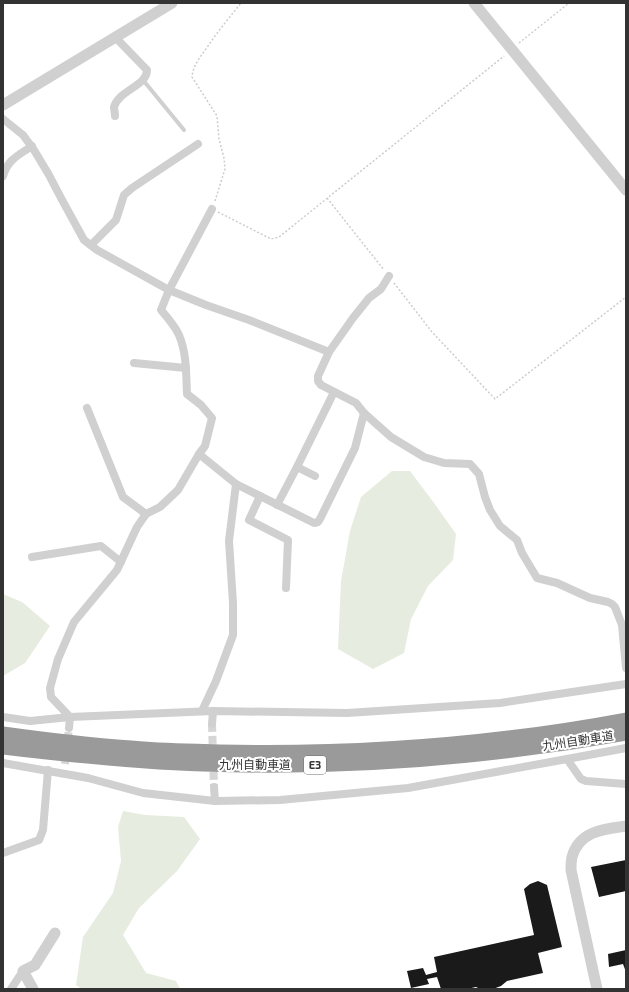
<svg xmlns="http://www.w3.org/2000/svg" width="629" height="992" font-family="'Exo 2','Noto Sans JP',sans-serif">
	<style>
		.green { fill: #e6ecdf }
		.building { fill: #1a1a1a }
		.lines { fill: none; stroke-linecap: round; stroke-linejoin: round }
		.minor-tunnel { stroke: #d6d6d6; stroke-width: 8; stroke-dasharray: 8 4; stroke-linecap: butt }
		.path { stroke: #cdcdcd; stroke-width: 1.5; stroke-dasharray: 2 2; stroke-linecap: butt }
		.service { stroke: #d0d0d0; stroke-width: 4 }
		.minor { stroke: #d0d0d0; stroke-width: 8 }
		.tertiary { stroke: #d0d0d0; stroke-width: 11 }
		.motorway { stroke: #9a9a9a; stroke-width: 15 }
		.labels { text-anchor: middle; stroke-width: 4; stroke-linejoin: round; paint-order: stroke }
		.shield { fill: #fff; stroke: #707070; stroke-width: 1 }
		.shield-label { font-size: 11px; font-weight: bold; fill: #333 }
		.street-label { font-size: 12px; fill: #333; stroke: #fff }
	</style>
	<rect width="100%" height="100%" fill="#fff"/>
	<g class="green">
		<path d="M392 471H410L434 503 456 534 453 560 428 586 411 619 404 653 373 669 338 649 341 581 350 531 361 497Z"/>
		<path d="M3 594 22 602 50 626 25 663 3 676Z"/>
		<path d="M123 811 145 815 184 817 200 839 177 871 139 908 123 935 146 973 176 981 180 989H82L76 985 83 937 113 893 121 861 118 827Z"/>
	</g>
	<g class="building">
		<path d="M626 860V891L599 897 591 867Z"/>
		<path d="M538 881 547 885 562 947 538 953 543 973 507 981 501 986 493 989H480L476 987 467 989H441L437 977 427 979 429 984 411 988 407 971 423 968 426 975 437 972 434 957 534 935 524 889 530 884Z"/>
		<path d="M626 950V972L623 964 609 967 608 954Z"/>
	</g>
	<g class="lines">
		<g class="minor-tunnel">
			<path d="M212 724 214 787"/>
			<path d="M65 764 69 728"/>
		</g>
		<g class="path">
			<path d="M519 43 569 3"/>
			<path d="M327 198 384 270"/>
			<path d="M215 201 225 169 224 158 219 139 217 116 192 77C193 65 201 56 208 46 218 31 230 17 241 3"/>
			<path d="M218 212 271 239 279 237 504 56"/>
			<path d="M394 283 432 332 495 399 626 297"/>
		</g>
		<path class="service" d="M143 80 184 130"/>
		<g class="minor">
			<path d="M115 116C115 113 114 109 114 107 119 90 147 86 147 70L115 37"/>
			<path d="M3 119 23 135 34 150 49 175 61 198 84 240 97 250 169 290 206 305 249 320 329 352"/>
			<path d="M3 176C8 159 19 155 32 146"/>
			<path d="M91 245 116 220 124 195 132 188 198 144"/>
			<path d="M389 276 381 289 369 298 353 318 329 352 318 376V381L321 385 356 403 364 413 391 437 424 457 444 463 470 464 479 474 485 497 490 510 500 526 517 540 522 553 537 578 557 583 590 598 608 602 612 604 615 607 622 625 626 668"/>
			<path d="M134 363 186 368"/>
			<path d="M87 408 123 497 146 514"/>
			<path d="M199 454 236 484 229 541 233 603V635L216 681 202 711"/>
			<path d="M297 467 334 392"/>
			<path d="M236 484 314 523 318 522 320 519 355 448 364 413"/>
			<path d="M260 496 249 520 288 540 286 588"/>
			<path d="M277 505 297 467 315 476"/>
			<path d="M32 557 101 546 121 562"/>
			<path d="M3 717 30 721 70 717 213 711 347 713 500 703 552 695 626 684"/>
			<path d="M212 724 213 711"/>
			<path d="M69 728 70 717 51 697 50 688 58 659 74 622 117 570 137 527 146 514 160 507 178 490 199 454 205 446 212 418 201 405 187 394C186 375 187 354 179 335 175 326 167 317 161 310L169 290 212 209"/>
			<path d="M567 759 581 779 586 781 626 784"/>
			<path d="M3 763 88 778 143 793 215 801 280 800 408 788 567 759 626 748"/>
			<path d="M214 787 215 801"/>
			<path d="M3 853 39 840 43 830 48 770"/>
			<path d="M11 989 23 971"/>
		</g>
		<g class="tertiary">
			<path d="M474 3 626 190"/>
			<path d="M3 105 172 3"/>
			<path d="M33 989 23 971 35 965 55 933"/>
			<path d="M597 989 571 870C571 866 571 861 572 857 579 831 604 829 626 826"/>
		</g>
		<g class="motorway">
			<path d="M3 734C46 740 88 745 131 748 160 751 190 751 219 752 355 755 492 745 626 720"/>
			<path d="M3 747C70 755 136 762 203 764 345 769 487 758 626 733"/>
		</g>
	</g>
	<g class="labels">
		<rect class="shield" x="304" y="756" width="22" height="18" rx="3"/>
		<g class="shield-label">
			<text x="315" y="769">E3</text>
		</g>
		<g class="street-label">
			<text transform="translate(578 741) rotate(-9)" y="4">九州自動車道</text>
			<text x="255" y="769">九州自動車道</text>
		</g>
	</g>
	<rect width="629" height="992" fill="none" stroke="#333333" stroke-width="8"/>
</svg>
